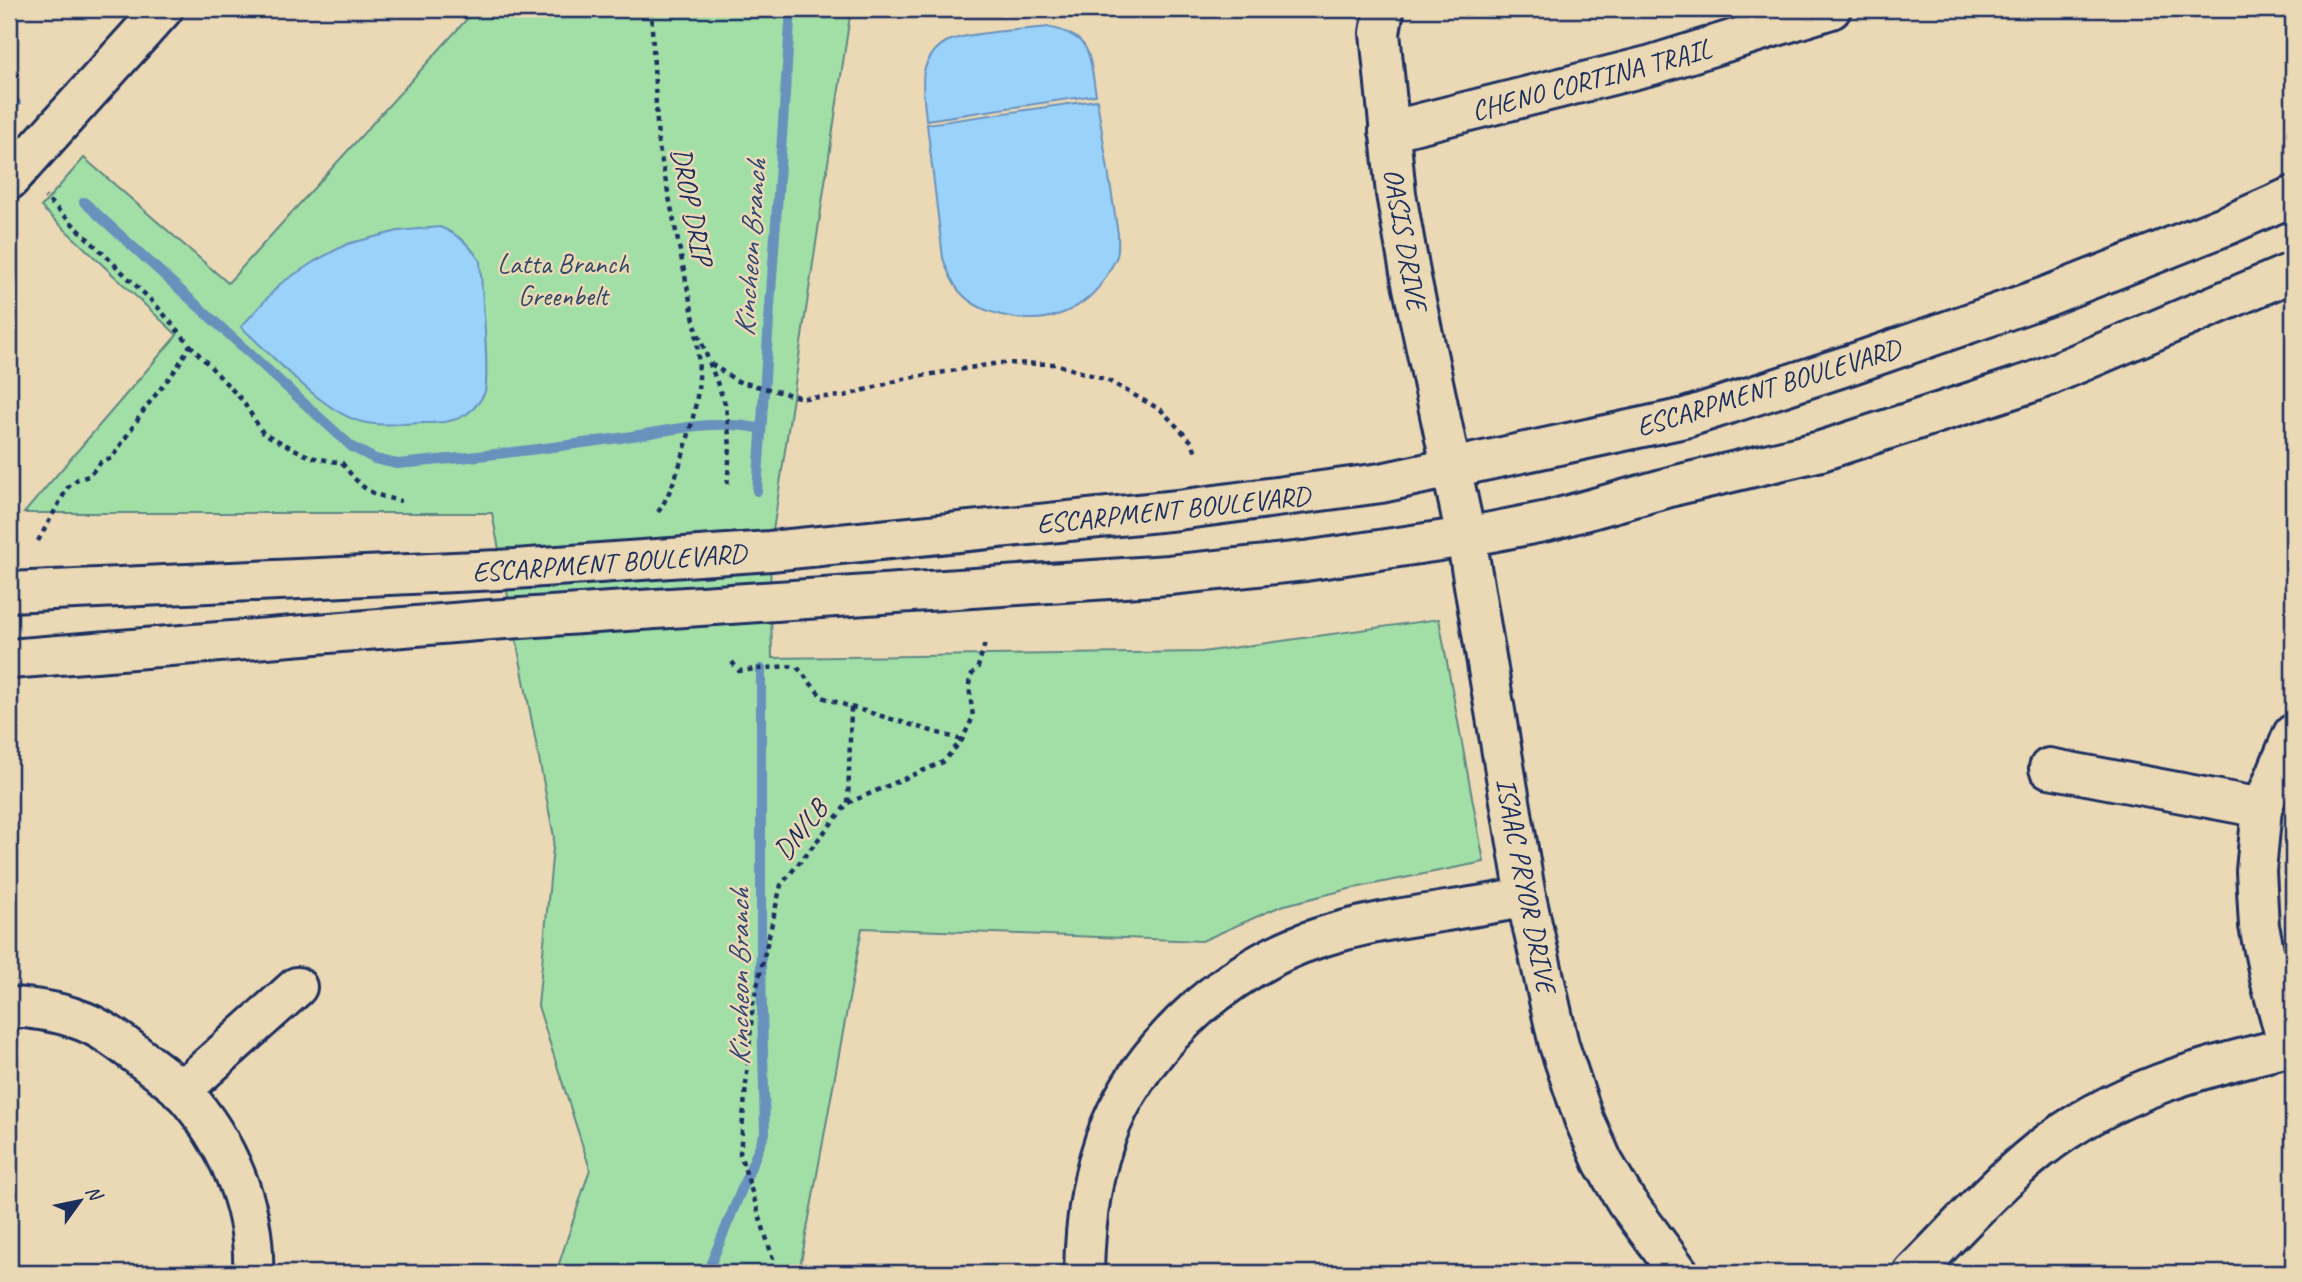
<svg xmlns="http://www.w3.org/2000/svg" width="2302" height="1282" font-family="Caveat,sans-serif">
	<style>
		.green { fill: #a2dfa7; stroke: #5e8782; stroke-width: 2 }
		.water { fill: #9bd2fa; stroke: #6891bc; stroke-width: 2 }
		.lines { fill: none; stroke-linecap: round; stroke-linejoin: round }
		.stream { stroke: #6891bc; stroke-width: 10 }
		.minor-casing { stroke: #1b2f5e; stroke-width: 44 }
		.major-casing { stroke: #1b2f5e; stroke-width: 44 }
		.path { stroke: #1b2f5e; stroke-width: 4.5; stroke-dasharray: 5 5; stroke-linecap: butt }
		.minor { stroke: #ebd9b6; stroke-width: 38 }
		.major { stroke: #ebd9b6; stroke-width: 38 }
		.labels { text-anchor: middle; stroke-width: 5; stroke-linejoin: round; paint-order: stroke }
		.street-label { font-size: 28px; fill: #1b2f5e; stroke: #ebd9b6 }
		.park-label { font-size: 28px; fill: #2f4969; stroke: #ebd9b6 }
		.water-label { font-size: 30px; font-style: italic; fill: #2e4775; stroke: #ebd9b6 }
	</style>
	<rect width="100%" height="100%" fill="#ebd9b6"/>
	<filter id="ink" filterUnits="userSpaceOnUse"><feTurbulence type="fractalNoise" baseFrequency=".0143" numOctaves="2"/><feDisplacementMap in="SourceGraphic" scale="14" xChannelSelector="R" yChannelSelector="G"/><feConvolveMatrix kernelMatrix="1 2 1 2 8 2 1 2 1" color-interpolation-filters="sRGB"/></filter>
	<g filter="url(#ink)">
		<path class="green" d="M476 9H851L770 551 772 658 1202 652 1439 619 1484 862 1349 889 1281 906 1202 941 862 928 799 1273H556L590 1169 538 1006 554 837 492 513H24L177 335 41 207 84 158 228 283Z"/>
		<g class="water">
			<path d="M1048 27C1093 36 1089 55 1096 95L926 120C925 104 921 87 924 71 927 60 935 48 946 42 966 32 1023 30 1048 27Z"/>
			<path d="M1097 100 1118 234C1118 241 1119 249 1117 256 1115 262 1110 269 1107 275 1086 311 1046 326 1006 316 988 312 972 306 959 291 951 281 947 270 943 258L927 124Z"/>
			<path d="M440 227C459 235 469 244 480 261 481 282 491 381 484 394 471 419 451 423 426 423 406 423 381 427 362 422 324 413 272 355 241 327L280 284 315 261 347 244 398 231Z"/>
		</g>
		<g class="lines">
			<g class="stream">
				<path d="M9 95 16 103"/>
				<path d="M84 202 352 447 375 459 397 464C469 458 541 449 612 439 660 433 714 417 761 429"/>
				<path d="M757 491 791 9"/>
				<path d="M707 1273 765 1133 761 967V669"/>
			</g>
			<defs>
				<g id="minor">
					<path d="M1384 9 1380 33 1396 194 1411 278 1466 537 1526 897 1559 1045 1584 1119 1603 1162 1626 1201 1679 1273"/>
					<path d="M1389 131 1652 65 1831 9"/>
					<path d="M9 180 163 9"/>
					<path d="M2049 768 2262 808"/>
					<path d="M9 1007C32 1008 55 1011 77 1019 99 1026 119 1041 137 1055 152 1067 169 1078 183 1092 227 1141 256 1207 253 1273"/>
					<path d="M2288 1047 2270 979 2259 926 2256 871 2262 808 2293 734"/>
					<path d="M181 1091 297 987"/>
					<path d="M1084 1273C1086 1160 1114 1082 1200 1006 1235 976 1274 952 1318 938 1385 916 1457 912 1526 897"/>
					<path d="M1913 1273C1954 1232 1993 1187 2039 1150 2114 1091 2202 1067 2293 1046"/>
				</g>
				<g id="major">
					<path d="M9 592 499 570 770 551 1178 510 1381 483 1685 418 1852 364 2045 297 2232 223 2293 196"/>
					<path d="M9 659 490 620 1169 575 1305 561 1466 537 1548 521 1677 485 1821 451 2036 381 2293 272"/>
				</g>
			</defs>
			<use href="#minor" class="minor-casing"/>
			<use href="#major" class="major-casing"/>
			<g class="path">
				<path d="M651 9 658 143 695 325 726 406 730 447 727 489"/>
				<path d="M190 345 242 400 263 433 310 457 342 463C363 490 368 494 401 501"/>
				<path d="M711 364 737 381 803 398 844 396 903 379 999 363 1055 364 1107 380 1161 410 1193 443 1196 454"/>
				<path d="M658 512C677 487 698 409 699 378 699 362 697 346 696 329"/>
				<path d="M38 541 68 487 78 479 89 476 101 462 112 458 146 407 176 369 190 345 156 305 45 197"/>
				<path d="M732 662 739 671 786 666 797 667 822 697 851 707 848 803 781 885 753 1003 740 1154 773 1259 771 1273"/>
				<path d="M851 707 962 740"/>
				<path d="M848 803 943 762 962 740 973 717 969 686 970 677 978 667 985 643"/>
			</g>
			<use href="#minor" class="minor"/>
			<use href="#major" class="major"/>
		</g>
	</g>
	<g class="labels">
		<g class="street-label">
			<text transform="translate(1591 79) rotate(-15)" y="10">CHENO CORTINA TRAIL</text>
			<text transform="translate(693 206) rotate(79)" y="10">DROP DRIP</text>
			<text transform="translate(1406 239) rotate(80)" y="10">OASIS DRIVE</text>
			<text transform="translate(1768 387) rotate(-17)" y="10">ESCARPMENT BOULEVARD</text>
			<text transform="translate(1173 509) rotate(-6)" y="10">ESCARPMENT BOULEVARD</text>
			<text transform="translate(609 562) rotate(-4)" y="10">ESCARPMENT BOULEVARD</text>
			<text transform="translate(800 829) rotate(-51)" y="10">DN/LB</text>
			<text transform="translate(1527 885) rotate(79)" y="10">ISAAC PRYOR DRIVE</text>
		</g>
		<g class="park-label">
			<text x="563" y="273">Latta Branch<tspan x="563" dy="32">Greenbelt</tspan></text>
		</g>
		<g class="water-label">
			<text transform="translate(750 248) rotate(-86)" y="10">Kincheon Branch</text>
			<text transform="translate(739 977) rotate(-90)" y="10">Kincheon Branch</text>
		</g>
	</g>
	<rect width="2302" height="1282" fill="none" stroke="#ebd9b6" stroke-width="35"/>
	<rect x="18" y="18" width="2267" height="1247" fill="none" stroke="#1b2f5e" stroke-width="2.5" filter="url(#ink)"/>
	<g transform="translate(80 1201) rotate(57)" stroke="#ebd9b6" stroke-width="5" paint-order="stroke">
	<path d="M0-5L12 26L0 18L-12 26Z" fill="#1b2f5e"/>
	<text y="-10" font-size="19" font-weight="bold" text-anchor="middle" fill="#1b2f5e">N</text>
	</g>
</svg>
